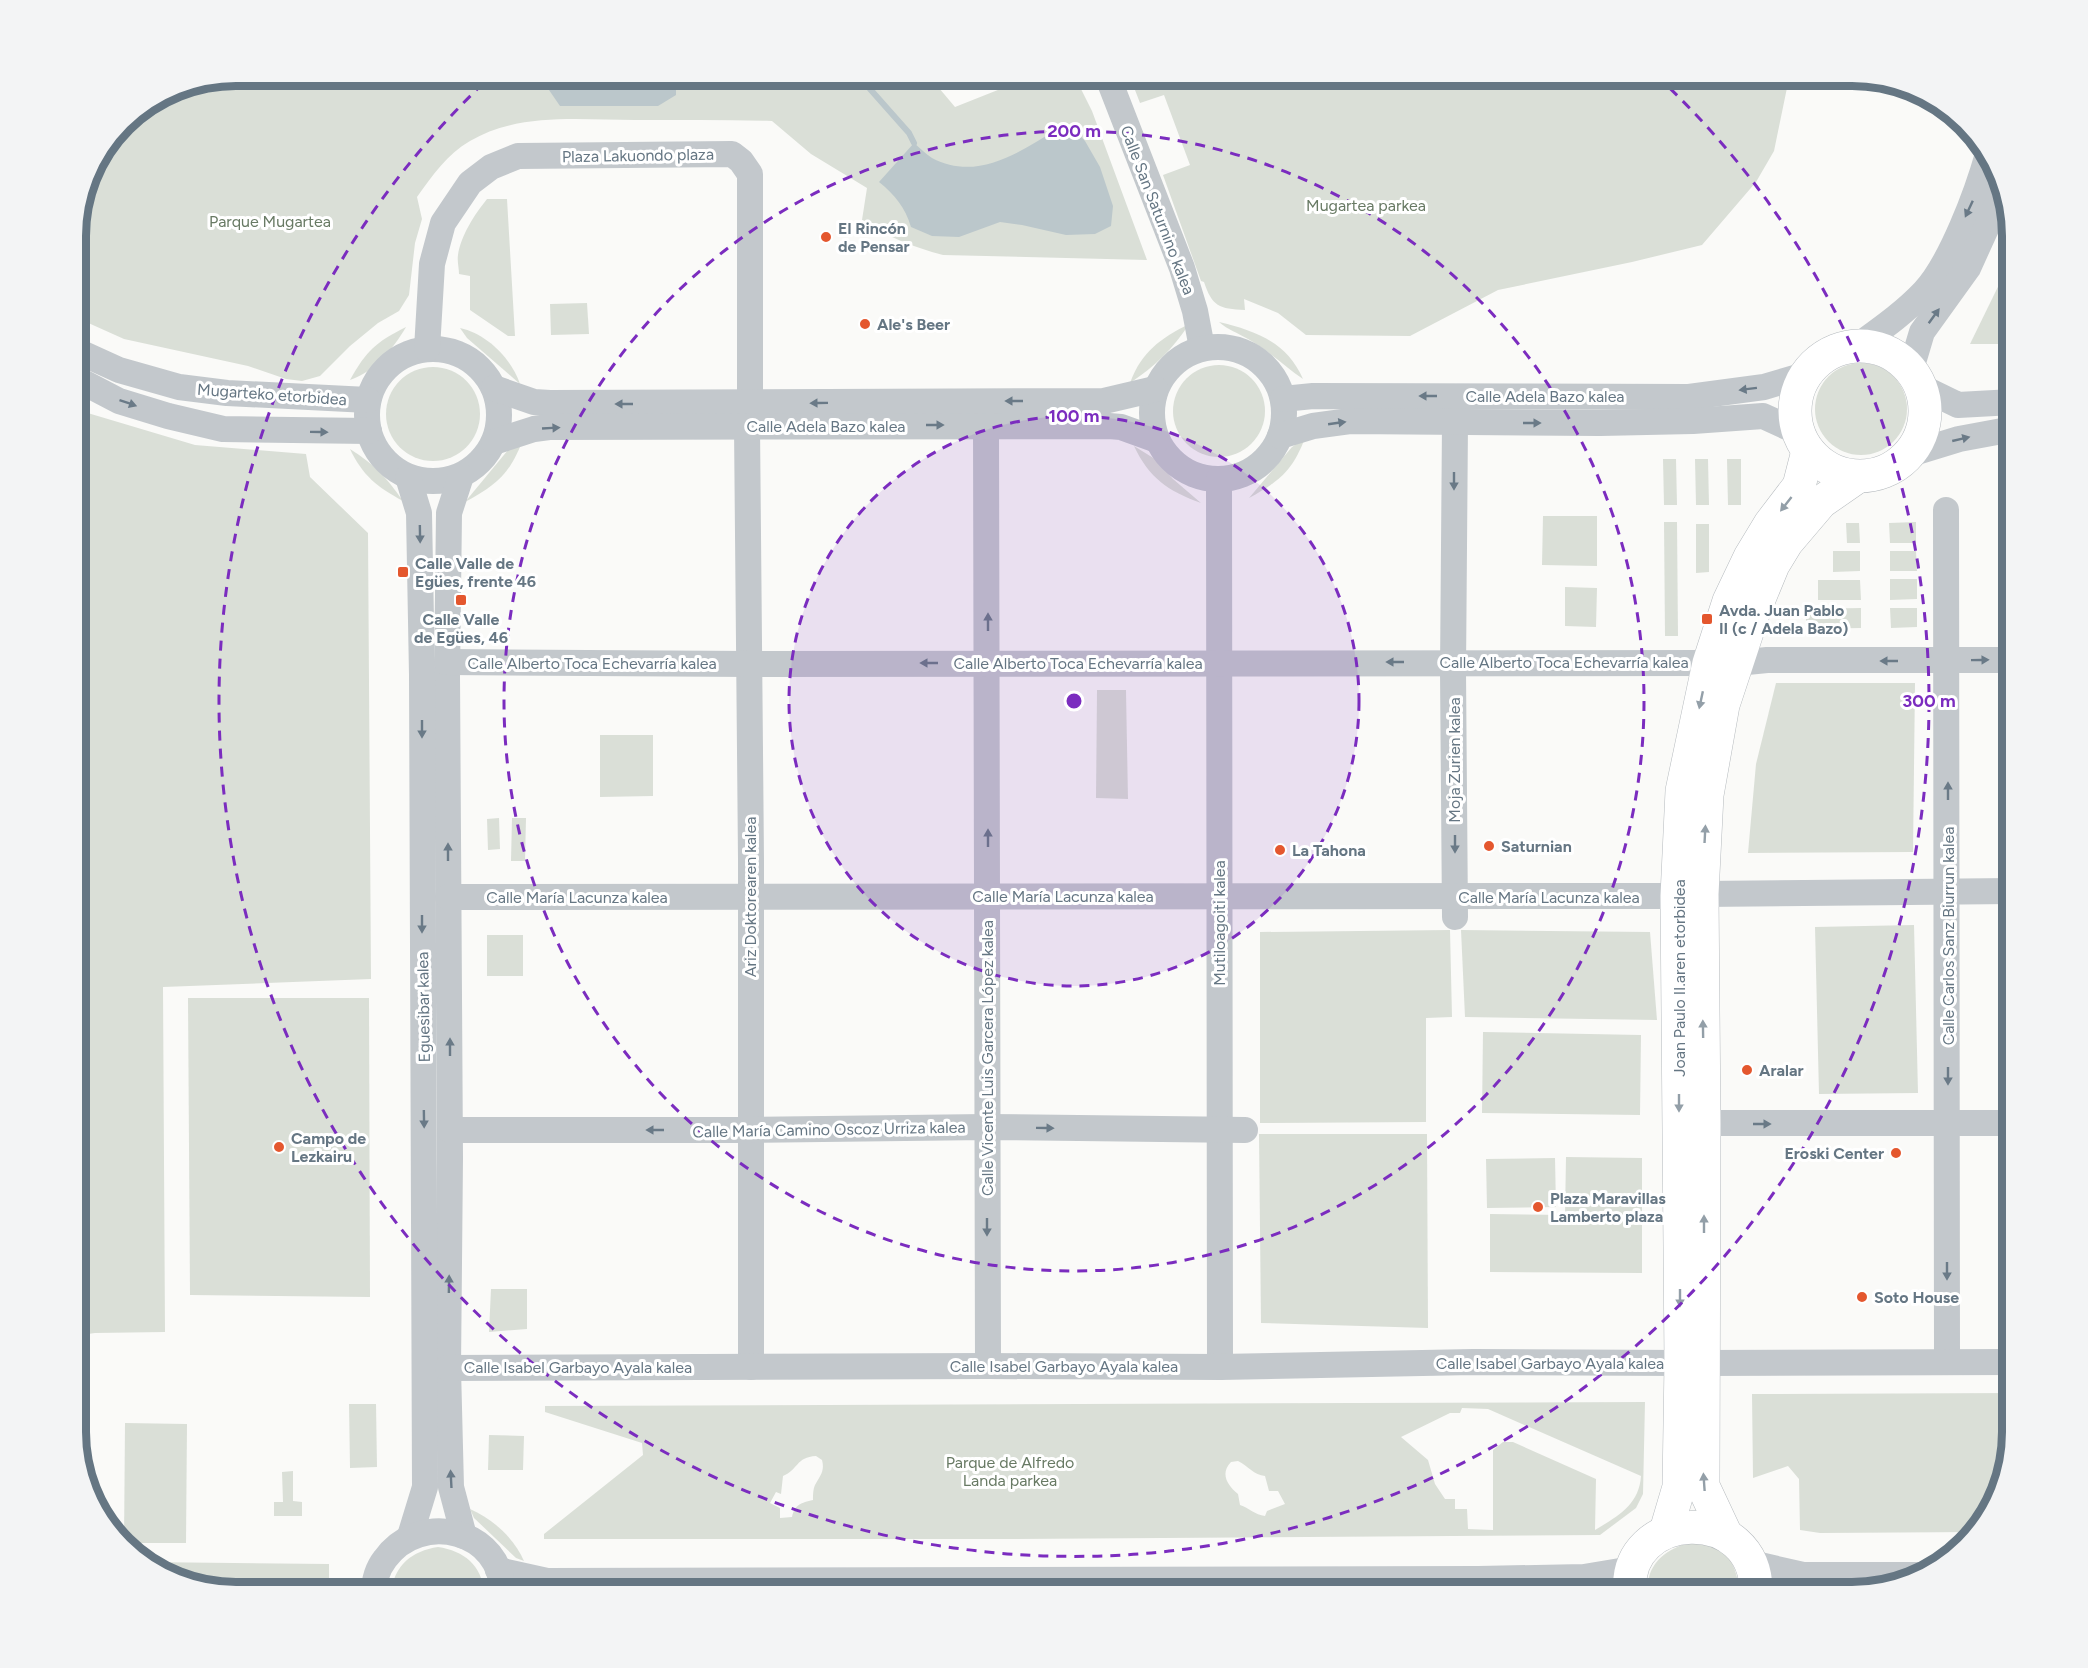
<svg xmlns="http://www.w3.org/2000/svg" width="2088" height="1668" font-family="Figtree,sans-serif">
	<style>
		.green { fill: #dadfd7; fill-rule: evenodd }
		.water { fill: #bbc7cb }
		.lines { fill: none; stroke-linecap: round; stroke-linejoin: round }
		.stream { stroke: #bbc7cb; stroke-width: 6 }
		.major-casing { stroke: #b5babe; stroke-width: 34 }
		.minor { stroke: #c3c8cc; stroke-width: 26 }
		.major { stroke: #fff; stroke-width: 33 }
		.oneway { fill: #6a7a87 }
		.oneway2 { fill: #939fa8 }
		.ring { fill: none; stroke: #7b2cbf; stroke-width: 3; stroke-dasharray: 10 8 }
		.poi-dot { fill: #e4572e; stroke: #fff; stroke-width: 2 }
		.labels { text-anchor: middle; stroke-width: 6; stroke-linejoin: round; paint-order: stroke }
		.street-label { font-size: 16px; fill: #657683; stroke: #fff }
		.park-label { font-size: 16px; fill: #687a64; stroke: #fff }
		.poi-label { font-size: 16px; font-weight: bold; fill: #657683; stroke: #fff; text-anchor: start }
		.rim { fill: none; stroke: #657683; stroke-width: 8 }
		.centre { fill: #7b2cbf; stroke: #fff; stroke-width: 3 }
		.ring-label { font-size: 18px; text-anchor: middle; font-weight: bold; fill: #7b2cbf; stroke: #fff; stroke-width: 6; stroke-linejoin: round; paint-order: stroke }
	</style>
	<rect width="100%" height="100%" fill="#fafaf8"/>
	<g class="green">
		<path d="M235 75H928L955 107 1036 75H1074L1092 111 1147 260 943 255C913 247 888 237 862 220L867 188 811 154 772 121C727 120 681 120 635 120 581 120 519 112 470 141 447 154 433 175 417 197L422 219 415 243 409 295 399 311 378 323 350 346 320 376 302 381 286 379 248 366 124 339 75 317V224L91 165 129 115 174 87Z"/>
		<path d="M1135 75H1796L1788 83 1774 151 1756 182 1702 245 1632 262 1498 290 1410 336 1306 335 1278 313 1244 299 1245 310C1219 309 1212 306 1204 282L1201 281 1163 175 1190 165 1164 95 1140 103 1135 90 1140 88Z"/>
		<path d="M487 199H507L515 336H508L470 310V276L459 274C459 268 457 261 458 255 461 235 475 214 487 199Z"/>
		<path d="M2013 256V344H1970Z"/>
		<path d="M587 303 589 334 551 335 550 304Z"/>
		<path d="M1219 322C1256 331 1287 342 1303 379 1284 366 1268 350 1248 339 1238 333 1228 330 1219 322Z"/>
		<path d="M1189 324C1174 348 1154 367 1130 383 1141 352 1161 338 1189 324Z"/>
		<path d="M406 327C393 349 374 372 350 380 366 351 376 342 406 327Z"/>
		<path d="M460 328C487 334 511 358 520 384L467 338Z"/>
		<circle cx="1861" cy="409" r="46"/>
		<circle cx="1219" cy="411" r="46"/>
		<circle cx="433" cy="414" r="47"/>
		<path d="M75 407 81 411 195 445 306 454 310 477 368 533 371 979 163 987 165 1332 95 1333 81 1335 82 1467 75 1443Z"/>
		<path d="M1305 438C1292 472 1279 481 1249 498L1292 447Z"/>
		<path d="M522 442C509 475 496 485 465 502L508 450Z"/>
		<path d="M1134 446 1155 459 1173 479 1201 503C1168 491 1149 478 1134 446Z"/>
		<path d="M350 449C375 465 386 477 403 501 377 487 363 476 350 449Z"/>
		<path d="M1663 459H1676L1677 505H1664Z"/>
		<path d="M1695 459H1708L1709 505H1696Z"/>
		<path d="M1727 459H1741V505H1728Z"/>
		<path d="M1543 516H1597V566L1542 565Z"/>
		<path d="M1664 522H1677L1678 636H1665Z"/>
		<path d="M1916 522V543H1890L1889 523Z"/>
		<path d="M1846 523H1859L1860 543H1847Z"/>
		<path d="M1696 524H1709V572L1696 573Z"/>
		<path d="M1833 551H1860V571L1833 572Z"/>
		<path d="M1890 551H1916L1917 571H1890Z"/>
		<path d="M1890 579H1917V599L1890 600Z"/>
		<path d="M1818 580H1860L1861 600H1818Z"/>
		<path d="M1565 587 1597 588 1596 627 1565 626Z"/>
		<path d="M1861 608V628L1806 629V609Z"/>
		<path d="M1890 608H1917V627L1891 628Z"/>
		<path d="M1776 683H1915L1913 852 1748 853 1756 764Z"/>
		<path d="M1097 690H1126L1128 799 1096 798Z"/>
		<path d="M600 735H653V796L600 797Z"/>
		<path d="M499 818 500 849 488 850 487 819Z"/>
		<path d="M512 818H526L525 861H511Z"/>
		<path d="M1914 925 1918 1093 1819 1094 1815 927Z"/>
		<path d="M1450 930 1452 1017 1426 1018V1122L1260 1123V932Z"/>
		<path d="M1461 930 1650 932 1657 1020 1465 1017Z"/>
		<rect x="487" y="935" width="36" height="41"/>
		<path d="M188 998H369L370 1297 190 1295Z"/>
		<path d="M1483 1032 1641 1035 1640 1115 1482 1113Z"/>
		<path d="M1259 1134H1427L1428 1328 1261 1323Z"/>
		<path d="M1566 1157 1642 1158V1273L1490 1272V1214L1565 1215Z"/>
		<path d="M1555 1158 1556 1207 1487 1208 1486 1159Z"/>
		<path d="M491 1289H527V1329L489 1332Z"/>
		<path d="M2013 1393V1433L2001 1494 1977 1532 1820 1533 1800 1530 1799 1479 1788 1466 1753 1478 1752 1394Z"/>
		<path d="M1645 1402 1643 1494 1636 1508 1600 1535 1006 1539H544V1534L643 1455 642 1443 545 1412V1406ZM1462 1408 1488 1409 1641 1476C1639 1505 1618 1516 1595 1530L1596 1479 1513 1442H1503L1493 1450V1530L1468 1529 1467 1509H1455V1499H1445L1435 1484 1428 1460 1401 1437 1450 1413H1460ZM816 1456 822 1460C825 1471 820 1476 815 1485 813 1489 813 1496 813 1500 801 1503 795 1504 792 1517L780 1518V1508L770 1503 776 1492 781 1494 783 1476C798 1470 796 1457 816 1456ZM1238 1461C1248 1466 1254 1475 1265 1476L1269 1491H1278L1285 1504 1267 1511 1265 1516C1255 1515 1249 1508 1240 1505L1238 1494C1227 1485 1220 1473 1231 1462Z"/>
		<path d="M349 1404H376L377 1467 350 1468Z"/>
		<path d="M125 1423 187 1424 186 1543H124Z"/>
		<path d="M489 1435 524 1436 523 1470H488Z"/>
		<path d="M293 1471V1501L302 1502V1516H274V1502H283L282 1472Z"/>
		<path d="M470 1509C493 1519 514 1538 524 1561L516 1558 474 1518Z"/>
		<path d="M1688 1543C1725 1544 1735 1558 1740 1593H1648C1645 1566 1664 1550 1688 1543Z"/>
		<path d="M438 1547C464 1551 482 1565 484 1593H391C394 1565 412 1551 438 1547Z"/>
		<path d="M144 1562 329 1564V1593H235L174 1581Z"/>
	</g>
	<g class="water">
		<path d="M585 75H673L676 76V95L658 106H560L549 90Z"/>
		<path d="M1057 129H1074L1085 141 1100 167 1113 206 1111 226 1095 234 1066 235 1022 225 1000 222 959 237 932 236 911 227C905 207 895 195 879 182L914 143C920 148 926 154 932 158 977 182 1020 152 1057 129Z"/>
	</g>
	<g class="lines">
		<g class="stream">
			<path d="M858 75 864 82"/>
			<path d="M870 89 909 133 914 143"/>
		</g>
		<defs>
			<g id="major">
				<circle cx="1860" cy="411" r="65"/>
				<path d="M1666 1531 1679 1487 1681 1363 1677 896 1682 791 1709 663 1729 601 1750 557 1770 524 1799 486 1808 451"/>
				<path d="M1726 1535 1703 1486 1704 1123 1702 894 1707 795 1723 705 1754 611 1773 565 1787 542 1821 502 1857 477"/>
				<path d="M1630 1593C1622 1509 1758 1502 1756 1593"/>
			</g>
		</defs>
		<use href="#major" class="major-casing"/>
		<g class="minor">
			<path d="M1107 75 1182 268 1195 311 1202 348"/>
			<path d="M1859 345C1881 329 1904 313 1924 292 1951 263 1977 193 1988 154"/>
			<circle cx="1218" cy="413" r="66"/>
			<circle cx="433" cy="415" r="66"/>
			<path d="M427 349 432 264 443 223 470 183 491 167 518 156 732 154 741 161 750 174V403"/>
			<path d="M75 350 119 370 179 387 227 393 368 400"/>
			<path d="M1911 369 1922 332 1968 268 2003 191"/>
			<path d="M75 378 119 401 168 416 223 429 369 431"/>
			<path d="M1921 387 1958 405 2013 402"/>
			<path d="M494 388 534 402 550 403 1104 401 1155 389"/>
			<path d="M1283 399 1313 396 1689 397 1764 387 1805 375"/>
			<path d="M1455 422 1453 671 1455 917"/>
			<path d="M747 426 751 860V1367"/>
			<path d="M986 426 988 1366"/>
			<path d="M1280 436 1313 426 1350 421 1600 423 1693 421 1763 416 1798 432"/>
			<path d="M494 442 534 429 549 427 1109 426 1121 427 1157 440"/>
			<path d="M1910 454 1959 439 2013 429"/>
			<path d="M461 476 449 513 447 675 450 1158 448 1368 451 1487 464 1536"/>
			<path d="M408 477 419 513 422 675 425 1487 410 1536"/>
			<path d="M1219 479 1220 1367"/>
			<path d="M1946 510 1947 1362"/>
			<path d="M447 662 749 664 1709 663"/>
			<path d="M1737 663 1767 660H2013"/>
			<path d="M1702 894 2013 891"/>
			<path d="M448 897 1677 896"/>
			<path d="M1704 1123H2013"/>
			<path d="M450 1130H749L986 1127 1245 1130"/>
			<path d="M1704 1363 2013 1362"/>
			<path d="M448 1368 988 1366 1220 1367 1473 1362 1681 1363"/>
			<path d="M1751 1563 1803 1575H1925"/>
			<path d="M498 1570 547 1581 1478 1579 1584 1577 1632 1569"/>
			<path d="M374 1593C374 1581 378 1568 385 1559 421 1509 504 1531 502 1593"/>
		</g>
		<use href="#major" class="major"/>
	</g>
	<defs><path id="oneway-solid" d="M-6-.8H1V-3.2L6.5 0L1 3.2V.8H-6Z" transform="scale(1.5)"/></defs>
	<g class="oneway">
		<use href="#oneway-solid" transform="translate(1969 209) rotate(115)"/>
		<use href="#oneway-solid" transform="translate(1934 316) rotate(-54)"/>
		<use href="#oneway-solid" transform="translate(1748 389) rotate(173)"/>
		<use href="#oneway-solid" transform="translate(1428 396) rotate(-180)"/>
		<use href="#oneway-solid" transform="translate(1014 401) rotate(180)"/>
		<use href="#oneway-solid" transform="translate(128 403) rotate(19)"/>
		<use href="#oneway-solid" transform="translate(819 403) rotate(179)"/>
		<use href="#oneway-solid" transform="translate(624 404) rotate(-180)"/>
		<use href="#oneway-solid" transform="translate(1337 423) rotate(-8)"/>
		<use href="#oneway-solid" transform="translate(1532 423)"/>
		<use href="#oneway-solid" transform="translate(935 425)"/>
		<use href="#oneway-solid" transform="translate(551 428) rotate(-3)"/>
		<use href="#oneway-solid" transform="translate(319 432) rotate(1)"/>
		<use href="#oneway-solid" transform="translate(1961 439) rotate(-13)"/>
		<use href="#oneway-solid" transform="translate(1454 481) rotate(90)"/>
		<use href="#oneway-solid" transform="translate(420 534) rotate(89)"/>
		<use href="#oneway-solid" transform="translate(988 622) rotate(-90)"/>
		<use href="#oneway-solid" transform="translate(1980 660) rotate(-1)"/>
		<use href="#oneway-solid" transform="translate(1889 661) rotate(180)"/>
		<use href="#oneway-solid" transform="translate(1395 662) rotate(180)"/>
		<use href="#oneway-solid" transform="translate(929 663) rotate(180)"/>
		<use href="#oneway-solid" transform="translate(422 729) rotate(90)"/>
		<use href="#oneway-solid" transform="translate(1948 791) rotate(-90)"/>
		<use href="#oneway-solid" transform="translate(988 838) rotate(-90)"/>
		<use href="#oneway-solid" transform="translate(1455 844) rotate(90)"/>
		<use href="#oneway-solid" transform="translate(448 852) rotate(-90)"/>
		<use href="#oneway-solid" transform="translate(422 924) rotate(90)"/>
		<use href="#oneway-solid" transform="translate(450 1047) rotate(-90)"/>
		<use href="#oneway-solid" transform="translate(1948 1076) rotate(90)"/>
		<use href="#oneway-solid" transform="translate(424 1119) rotate(89)"/>
		<use href="#oneway-solid" transform="translate(1762 1124)"/>
		<use href="#oneway-solid" transform="translate(1045 1128) rotate(1)"/>
		<use href="#oneway-solid" transform="translate(655 1130) rotate(180)"/>
		<use href="#oneway-solid" transform="translate(987 1227) rotate(90)"/>
		<use href="#oneway-solid" transform="translate(1947 1271) rotate(90)"/>
		<use href="#oneway-solid" transform="translate(449 1284) rotate(-89)"/>
		<use href="#oneway-solid" transform="translate(451 1479) rotate(-93)"/>
	</g>
	<g class="oneway2">
		<use href="#oneway-solid" transform="translate(1786 504) rotate(128)"/>
		<use href="#oneway-solid" transform="translate(1701 700) rotate(102)"/>
		<use href="#oneway-solid" transform="translate(1705 834) rotate(-87)"/>
		<use href="#oneway-solid" transform="translate(1703 1029) rotate(-91)"/>
		<use href="#oneway-solid" transform="translate(1679 1103) rotate(90)"/>
		<use href="#oneway-solid" transform="translate(1704 1224) rotate(-90)"/>
		<use href="#oneway-solid" transform="translate(1680 1298) rotate(90)"/>
		<use href="#oneway-solid" transform="translate(1704 1482) rotate(-94)"/>
	</g>
	<circle cx="1074" cy="701" r="285" fill="#7b2cbf" fill-opacity=".12"/>
	<g class="ring">
		<circle cx="1074" cy="701" r="285"/>
		<circle cx="1074" cy="701" r="570"/>
		<path d="M1657 76A855 855 0 1 1 491 76"/>
	</g>
	<g class="poi-dot">
		<circle cx="826" cy="237" r="6"/>
		<circle cx="865" cy="324" r="6"/>
		<rect x="397" y="566" width="12" height="12" rx="3"/>
		<rect x="455" y="594" width="12" height="12" rx="3"/>
		<rect x="1701" y="613" width="12" height="12" rx="3"/>
		<circle cx="1489" cy="846" r="6"/>
		<circle cx="1280" cy="850" r="6"/>
		<circle cx="1747" cy="1070" r="6"/>
		<circle cx="279" cy="1147" r="6"/>
		<circle cx="1896" cy="1153" r="6"/>
		<circle cx="1538" cy="1207" r="6"/>
		<circle cx="1862" cy="1297" r="6"/>
	</g>
	<g class="labels">
		<g class="street-label">
			<text transform="translate(638 155) rotate(-1)" y="6">Plaza Lakuondo plaza</text>
			<text transform="translate(1158 210) rotate(69)" y="6">Calle San Saturnino kalea</text>
			<text transform="translate(272 394) rotate(4)" y="6">Mugarteko etorbidea</text>
			<text x="1545" y="402">Calle Adela Bazo kalea</text>
			<text x="826" y="432">Calle Adela Bazo kalea</text>
			<text x="1564" y="668">Calle Alberto Toca Echevarría kalea</text>
			<text x="592" y="669">Calle Alberto Toca Echevarría kalea</text>
			<text x="1078" y="669">Calle Alberto Toca Echevarría kalea</text>
			<text transform="translate(1454 760) rotate(-90)" y="6">Moja Zurien kalea</text>
			<text x="1063" y="902">Calle María Lacunza kalea</text>
			<text x="577" y="903">Calle María Lacunza kalea</text>
			<text transform="translate(750 897) rotate(-90)" y="6">Ariz Doktorearen kalea</text>
			<text x="1549" y="903">Calle María Lacunza kalea</text>
			<text transform="translate(1219 923) rotate(-90)" y="6">Mutiloagoiti kalea</text>
			<text transform="translate(1948 936) rotate(-90)" y="6">Calle Carlos Sanz Biurrun kalea</text>
			<text transform="translate(1679 978) rotate(-90)" y="6">Joan Paulo II.aren etorbidea</text>
			<text transform="translate(423 1007) rotate(-91)" y="6">Eguesibar kalea</text>
			<text transform="translate(987 1058) rotate(-90)" y="6">Calle Vicente Luis Garcera López kalea</text>
			<text transform="translate(829 1129) rotate(-1)" y="6">Calle María Camino Oscoz Urriza kalea</text>
			<text x="1550" y="1369">Calle Isabel Garbayo Ayala kalea</text>
			<text x="1064" y="1372">Calle Isabel Garbayo Ayala kalea</text>
			<text x="578" y="1373">Calle Isabel Garbayo Ayala kalea</text>
		</g>
		<g class="park-label">
			<text x="1366" y="211">Mugartea parkea</text>
			<text x="270" y="227">Parque Mugartea</text>
			<text x="1010" y="1468">Parque de Alfredo<tspan x="1010" dy="18">Landa parkea</tspan></text>
		</g>
		<g class="poi-label">
			<text x="838" y="234">El Rincón<tspan x="838" dy="18">de Pensar</tspan></text>
			<text x="877" y="330">Ale's Beer</text>
			<text x="415" y="569">Calle Valle de<tspan x="415" dy="18">Egües, frente 46</tspan></text>
			<text x="1719" y="616">Avda. Juan Pablo<tspan x="1719" dy="18">II (c / Adela Bazo)</tspan></text>
			<text x="461" y="625" text-anchor="middle">Calle Valle<tspan x="461" dy="18">de Egües, 46</tspan></text>
			<text x="1501" y="852">Saturnian</text>
			<text x="1292" y="856">La Tahona</text>
			<text x="1759" y="1076">Aralar</text>
			<text x="291" y="1144">Campo de<tspan x="291" dy="18">Lezkairu</tspan></text>
			<text x="1884" y="1159" text-anchor="end">Eroski Center</text>
			<text x="1550" y="1204">Plaza Maravillas<tspan x="1550" dy="18">Lamberto plaza</tspan></text>
			<text x="1874" y="1303">Soto House</text>
		</g>
	</g>
	<path d="M0 0H2088V1668H0ZM236 86H1852A150 150 0 0 1 2002 236V1432A150 150 0 0 1 1852 1582H236A150 150 0 0 1 86 1432V236A150 150 0 0 1 236 86Z" fill="#f3f4f5" fill-rule="evenodd"/>
	<path class="rim" d="M236 86H1852A150 150 0 0 1 2002 236V1432A150 150 0 0 1 1852 1582H236A150 150 0 0 1 86 1432V236A150 150 0 0 1 236 86Z"/>
	<circle cx="1074" cy="701" r="9" class="centre"/>
	<g class="ring-label">
		<text x="1074" y="137">200 m</text>
		<text x="1074" y="422">100 m</text>
		<text x="1929" y="707">300 m</text>
	</g>
</svg>
